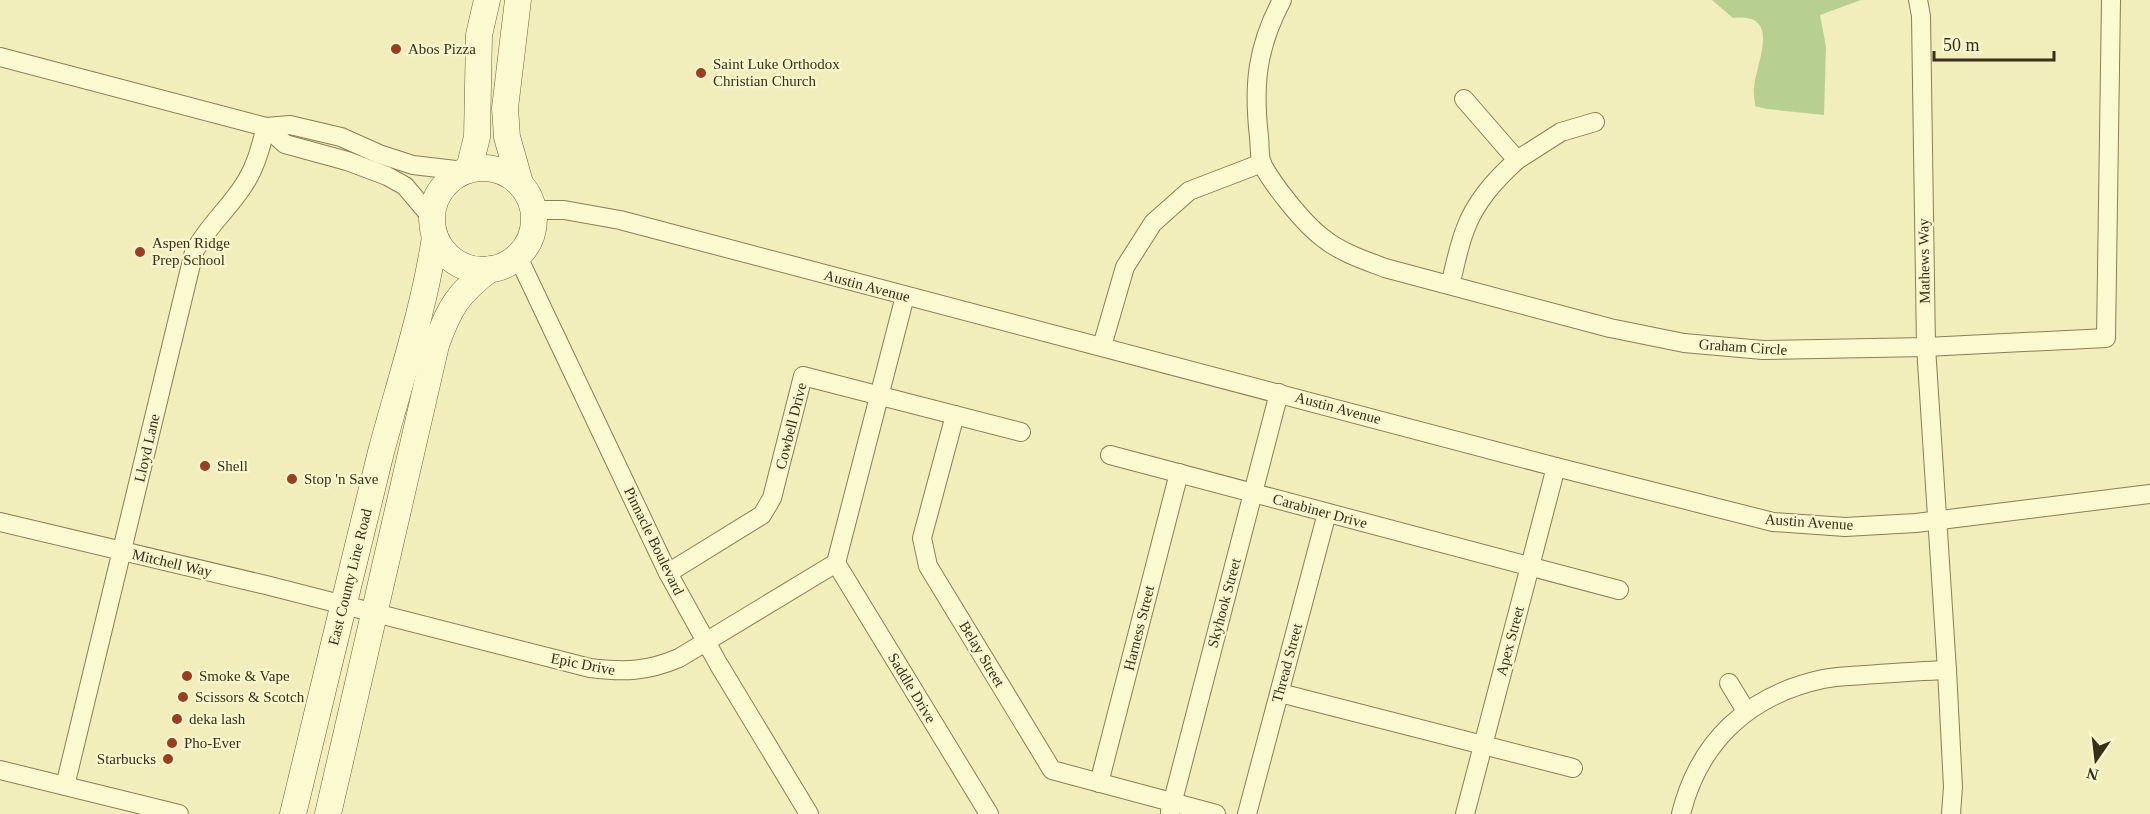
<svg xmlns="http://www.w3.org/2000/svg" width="2150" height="814" font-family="Georgia,serif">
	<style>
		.green { fill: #b8d08f }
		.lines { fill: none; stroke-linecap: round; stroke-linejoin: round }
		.minor-casing { stroke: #8a7e54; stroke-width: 20 }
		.secondary-casing { stroke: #6b5e37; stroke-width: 27 }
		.minor { stroke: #fbf9cf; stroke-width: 18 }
		.secondary { stroke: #fbf9cf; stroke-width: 26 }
		.poi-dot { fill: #9d3d1f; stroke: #f8f6cc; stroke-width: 2 }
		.labels { text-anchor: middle; stroke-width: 4.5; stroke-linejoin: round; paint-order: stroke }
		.poi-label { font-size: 15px; fill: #372f1a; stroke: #f8f6cc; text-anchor: start }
		.street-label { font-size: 15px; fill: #372f1a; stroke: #f8f6cc }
	</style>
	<rect width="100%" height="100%" fill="#f1eebc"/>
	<path class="green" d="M1712 0H1861L1820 15 1826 47 1824 115 1767 109 1755 106C1755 100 1753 93 1754 87 1756 63 1783 12 1733 18Z"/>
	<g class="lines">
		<defs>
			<g id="minor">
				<path d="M1282 0C1257 47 1253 84 1259 137 1260 145 1259 157 1262 164 1273 185 1304 224 1323 238 1340 252 1364 260 1385 268L1610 328 1684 343 1763 350 1926 347 2106 338 2111 0"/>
				<path d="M1918 0 1921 16 1926 347 1947 670 1953 787 1951 814"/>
				<path d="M0 57 266 127 290 125 341 137 379 154 413 165 464 171"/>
				<path d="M266 127 285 144 347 161 387 176 405 186 431 217"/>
				<path d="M1517 160 1561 132 1595 122"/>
				<path d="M534 210H564L620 220 1556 467 1773 522 1845 527 1916 523 2150 494"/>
				<path d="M518 257 668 573 719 665 809 814"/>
				<path d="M1450 285C1455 267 1458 248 1465 230 1475 202 1495 180 1517 160L1464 99"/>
				<path d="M1102 346 1125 267 1153 223 1189 191 1262 163"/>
				<path d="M955 415 922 538 928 566 1052 770 1216 814"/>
				<path d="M1110 455 1619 590"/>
				<path d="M0 522 266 585 590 668C624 672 646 672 679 658L836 563"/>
				<path d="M836 563 989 814"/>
				<path d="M836 563 905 296"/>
				<path d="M668 573 762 515 772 498 803 376 1021 432"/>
				<path d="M1729 683 1746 711"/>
				<path d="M1280 693 1573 768"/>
				<path d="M0 770 179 814"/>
				<path d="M1099 783 1179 473"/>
				<path d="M65 786 194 252C208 225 232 206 247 180 257 163 261 145 266 127"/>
				<path d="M1170 812 1279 393"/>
				<path d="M1247 814 1327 513"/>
				<path d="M1465 814 1556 467"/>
				<path d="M1681 814C1699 741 1749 695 1823 679 1836 676 1851 676 1864 675 1892 673 1919 671 1947 670"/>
			</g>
			<g id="secondary">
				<path d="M518 0 505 108 507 137 520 183"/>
				<circle cx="483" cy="219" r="51"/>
				<path d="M469 169 477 137 479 35 487 0"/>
				<path d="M293 814C322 693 351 573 381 452 400 381 424 310 435 237"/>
				<path d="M328 814 436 345C449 308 458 293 490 269"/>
			</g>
		</defs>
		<use href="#minor" class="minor-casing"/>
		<use href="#secondary" class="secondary-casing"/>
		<use href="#minor" class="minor"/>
		<use href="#secondary" class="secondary"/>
	</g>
	<g class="poi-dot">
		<circle cx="396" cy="49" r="6"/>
		<circle cx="701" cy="73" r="6"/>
		<circle cx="140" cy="252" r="6"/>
		<circle cx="205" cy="466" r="6"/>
		<circle cx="292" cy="479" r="6"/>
		<circle cx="187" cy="676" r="6"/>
		<circle cx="183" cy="697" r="6"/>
		<circle cx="177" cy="719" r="6"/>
		<circle cx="172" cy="743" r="6"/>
		<circle cx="168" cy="759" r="6"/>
	</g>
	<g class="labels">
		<g class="poi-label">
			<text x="408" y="54">Abos Pizza</text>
			<text x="713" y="69">Saint Luke Orthodox<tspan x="713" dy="17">Christian Church</tspan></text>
			<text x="152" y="248">Aspen Ridge<tspan x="152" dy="17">Prep School</tspan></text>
			<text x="217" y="471">Shell</text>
			<text x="304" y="484">Stop 'n Save</text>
			<text x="199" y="681">Smoke &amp; Vape</text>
			<text x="195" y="702">Scissors &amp; Scotch</text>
			<text x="189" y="724">deka lash</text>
			<text x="184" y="748">Pho-Ever</text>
			<text x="156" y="764" text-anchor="end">Starbucks</text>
		</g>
		<g class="street-label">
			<text transform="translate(1924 261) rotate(-91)" y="5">Mathews Way</text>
			<text transform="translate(867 286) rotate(15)" y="5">Austin Avenue</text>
			<text transform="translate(1743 347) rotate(4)" y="5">Graham Circle</text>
			<text transform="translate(1338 408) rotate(15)" y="5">Austin Avenue</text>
			<text transform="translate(791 426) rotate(-76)" y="5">Cowbell Drive</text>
			<text transform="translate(147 448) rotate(-77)" y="5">Lloyd Lane</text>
			<text transform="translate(1320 511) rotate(15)" y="5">Carabiner Drive</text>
			<text transform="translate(1809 522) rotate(4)" y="5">Austin Avenue</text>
			<text transform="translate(654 541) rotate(64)" y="5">Pinnacle Boulevard</text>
			<text transform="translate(172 563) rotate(13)" y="5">Mitchell Way</text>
			<text transform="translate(350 577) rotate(-76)" y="5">East County Line Road</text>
			<text transform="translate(1224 603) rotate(-75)" y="5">Skyhook Street</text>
			<text transform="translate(1139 628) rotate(-76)" y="5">Harness Street</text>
			<text transform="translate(1510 641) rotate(-75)" y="5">Apex Street</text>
			<text transform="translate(982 654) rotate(59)" y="5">Belay Street</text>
			<text transform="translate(1287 663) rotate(-75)" y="5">Thread Street</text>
			<text transform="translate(583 664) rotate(11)" y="5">Epic Drive</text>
			<text transform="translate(912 688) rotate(59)" y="5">Saddle Drive</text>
		</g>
	</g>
	<g transform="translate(2096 760) rotate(194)" stroke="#f8f6cc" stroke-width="4.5" paint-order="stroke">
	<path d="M0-4.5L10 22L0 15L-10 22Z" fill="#372f1a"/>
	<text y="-9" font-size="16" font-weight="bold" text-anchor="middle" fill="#372f1a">N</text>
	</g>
	<path d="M1934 51v9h120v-9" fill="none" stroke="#372f1a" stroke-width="3"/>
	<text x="1943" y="51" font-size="18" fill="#372f1a" stroke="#f8f6cc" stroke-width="4.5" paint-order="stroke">50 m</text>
</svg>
